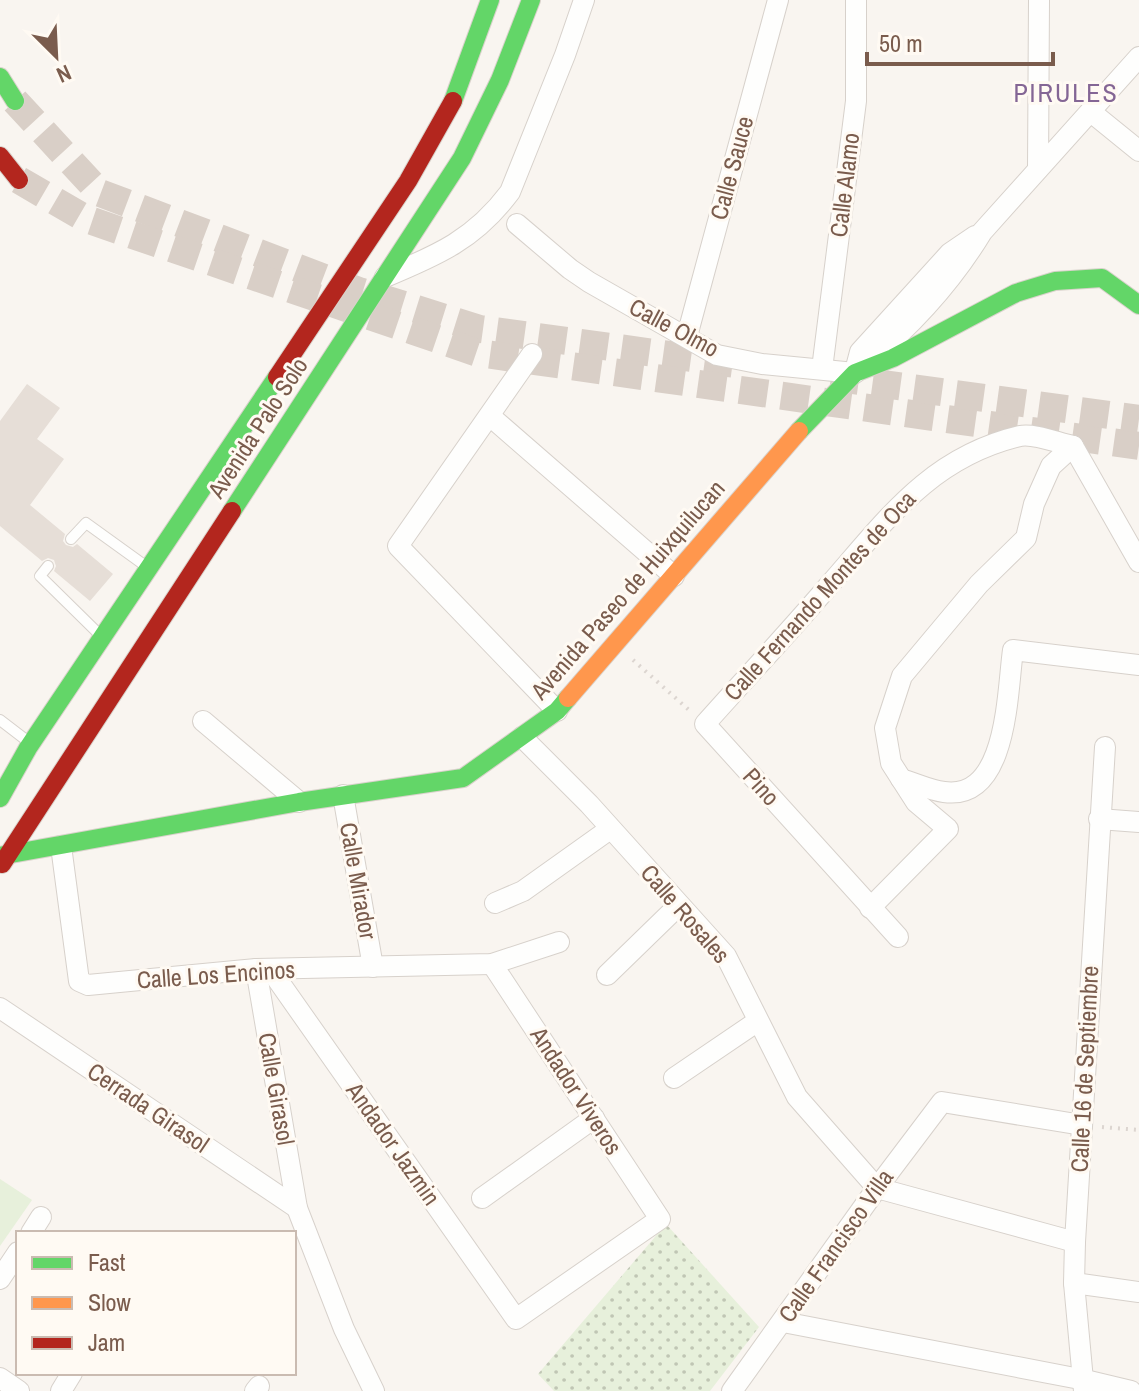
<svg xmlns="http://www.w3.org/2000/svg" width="1139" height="1391" font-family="'Archivo Narrow',sans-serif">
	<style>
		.grass { fill: url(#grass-dots) }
		.garden { fill: #e7f0db }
		.building { fill: #e6ded7 }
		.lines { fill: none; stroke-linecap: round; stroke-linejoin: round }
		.secondary-tunnel { stroke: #d9cfc7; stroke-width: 28; stroke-dasharray: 28 14; stroke-linecap: butt }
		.lane-casing { stroke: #d7d1cb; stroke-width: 12 }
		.street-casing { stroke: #d7d1cb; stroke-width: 22 }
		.fast-casing { stroke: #d9d2cb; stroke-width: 20 }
		.slow-casing { stroke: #d9d2cb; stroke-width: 20 }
		.jam-casing { stroke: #d9d2cb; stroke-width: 20 }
		.path { stroke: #dcd5d0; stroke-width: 4; stroke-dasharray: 2 6; stroke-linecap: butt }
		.lane { stroke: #fefefd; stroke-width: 10 }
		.street { stroke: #fefefd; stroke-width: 20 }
		.fast { stroke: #63d668; stroke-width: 18 }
		.slow { stroke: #ff974d; stroke-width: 18 }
		.jam { stroke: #b3261e; stroke-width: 18 }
		.labels { text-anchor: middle; stroke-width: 6; stroke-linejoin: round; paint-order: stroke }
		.street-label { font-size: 24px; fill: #7a5c4d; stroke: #fffaf3 }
		.neighbourhood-label { font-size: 26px; letter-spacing: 2px; fill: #846695; stroke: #fffaf3 }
	</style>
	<defs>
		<pattern id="grass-dots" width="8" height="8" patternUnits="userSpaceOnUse" patternTransform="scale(2)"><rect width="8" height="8" fill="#e7f0db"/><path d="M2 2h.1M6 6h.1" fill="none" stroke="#c0c6b4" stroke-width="1.8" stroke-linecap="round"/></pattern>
	</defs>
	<rect width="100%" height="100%" fill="#f9f5f0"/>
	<path class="grass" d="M666 1224 759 1327 710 1391H554L538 1374Z"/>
	<path class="garden" d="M0 1179 32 1200 0 1246Z"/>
	<path class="building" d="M27 384 60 408 37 439 64 459 30 505 65 534 63 541 66 545 73 547 77 544 113 574 90 601 54 571 56 566 54 560 48 558 42 561 0 526V421Z"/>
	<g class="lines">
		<g class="secondary-tunnel">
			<path d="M15 101 100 193 359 291 480 329 742 365"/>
			<path d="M19 180 86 219 478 353 1139 446"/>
			<path d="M831 377 1139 419"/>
		</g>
		<defs>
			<g id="lane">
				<path d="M71 539 86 523 147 567"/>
				<path d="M48 566 40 576 101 636"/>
				<path d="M0 720 30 743"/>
			</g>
			<g id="street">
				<path d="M1091 112 1139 151"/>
				<path d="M1038 169 1039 0"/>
				<path d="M517 224 570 269 589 282 717 355 762 364 855 373"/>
				<path d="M385 277C438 255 475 239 510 192L565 55 584 0"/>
				<path d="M687 336 778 0"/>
				<path d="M532 354 398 546 557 711"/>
				<path d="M869 361C912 325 953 280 982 232L1139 57"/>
				<path d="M822 369 856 101V0"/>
				<path d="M855 371 860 352 950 253 975 236"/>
				<path d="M490 416 674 576"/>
				<path d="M1073 446 1139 562"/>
				<path d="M203 721 299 802"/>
				<path d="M522 737 589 804 726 956 797 1097 877 1188 1075 1242"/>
				<path d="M901 779C915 783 929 790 944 792 1008 801 1007 692 1013 650L1139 665"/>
				<path d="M343 795 373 967"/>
				<path d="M1099 819 1139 822"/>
				<path d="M61 846 79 981 88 985 256 969 492 964 559 942"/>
				<path d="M495 903 523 891 610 829"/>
				<path d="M870 908 948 829 916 802 891 763 885 728 902 676 979 584 1026 538 1034 504 1051 466 1073 446"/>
				<path d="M898 937 705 724C747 677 790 631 831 583 887 519 931 457 1020 436 1034 433 1058 443 1073 446"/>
				<path d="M256 969 297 1208 344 1329 374 1391"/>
				<path d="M270 969 516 1319 660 1219 492 964"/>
				<path d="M607 975 679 905"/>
				<path d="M0 1008 297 1208"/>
				<path d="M674 1078 758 1021"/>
				<path d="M482 1198 594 1118"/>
				<path d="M31 1233 41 1217"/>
				<path d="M0 1279 18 1252"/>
				<path d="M1074 1283 1139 1292"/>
				<path d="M783 1322 1085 1380 1131 1391"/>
				<path d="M0 1378 19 1391"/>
				<path d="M61 1391 72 1373"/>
				<path d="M255 1391 259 1386"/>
				<path d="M732 1391 877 1188 942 1102 1082 1125"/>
				<path d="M1084 1391 1074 1283 1075 1242 1105 747"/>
			</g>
			<g id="fast">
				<path d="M0 77 15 101"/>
				<path d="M453 101 490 0"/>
				<path d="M799 431 855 373 893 358 1016 293 1055 281 1102 278 1139 305"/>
				<path d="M232 511 462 158 500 80 531 0"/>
				<path d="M0 798 28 748 277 377"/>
				<path d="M0 856 299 802 463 778 557 711 568 698"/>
			</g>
			<path id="slow" d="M568 698 799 431"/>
			<g id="jam">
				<path d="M0 156 19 180"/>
				<path d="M277 377 408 181 453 101"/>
				<path d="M2 864 232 511"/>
			</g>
		</defs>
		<use href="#lane" class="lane-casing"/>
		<use href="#street" class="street-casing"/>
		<use href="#fast" class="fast-casing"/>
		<use href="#slow" class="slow-casing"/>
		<use href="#jam" class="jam-casing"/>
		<g class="path">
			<path d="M633 660 689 710"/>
			<path d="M1102 1127 1139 1130"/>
		</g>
		<use href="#lane" class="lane"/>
		<use href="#street" class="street"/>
		<use href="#fast" class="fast"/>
		<use href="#slow" class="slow"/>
		<use href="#jam" class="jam"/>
	</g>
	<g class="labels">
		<g class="street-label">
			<text transform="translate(732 168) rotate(-75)" y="8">Calle Sauce</text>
			<text transform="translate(845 185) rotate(-83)" y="8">Calle Alamo</text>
			<text transform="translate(674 328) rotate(28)" y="8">Calle Olmo</text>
			<text transform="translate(258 428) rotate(-57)" y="8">Avenida Palo Solo</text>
			<text transform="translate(628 590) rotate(-49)" y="8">Avenida Paseo de Huixquilucan</text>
			<text transform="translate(820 596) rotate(-48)" y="8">Calle Fernando Montes de Oca</text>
			<text transform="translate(761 787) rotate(48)" y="8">Pino</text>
			<text transform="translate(358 881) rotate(80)" y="8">Calle Mirador</text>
			<text transform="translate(685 914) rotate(49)" y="8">Calle Rosales</text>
			<text transform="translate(216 975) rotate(-4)" y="8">Calle Los Encinos</text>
			<text transform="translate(1085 1069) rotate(-87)" y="8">Calle 16 de Septiembre</text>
			<text transform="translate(276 1089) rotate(80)" y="8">Calle Girasol</text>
			<text transform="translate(576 1091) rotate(57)" y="8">Andador Viveros</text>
			<text transform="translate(148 1108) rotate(34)" y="8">Cerrada Girasol</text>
			<text transform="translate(393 1144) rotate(55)" y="8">Andador Jazmin</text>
			<text transform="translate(836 1246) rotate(-55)" y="8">Calle Francisco Villa</text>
		</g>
		<g class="neighbourhood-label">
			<text x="1066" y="102">PIRULES</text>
		</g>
	</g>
	<rect x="16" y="1231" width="280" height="144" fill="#fffaf3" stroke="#cabbb1" stroke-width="2"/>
	<rect x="32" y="1257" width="40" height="12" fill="#63d668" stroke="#cabbb1" stroke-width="2"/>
	<text x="88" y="1271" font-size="24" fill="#7a5c4d">Fast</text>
	<rect x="32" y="1297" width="40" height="12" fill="#ff974d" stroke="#cabbb1" stroke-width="2"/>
	<text x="88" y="1311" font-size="24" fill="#7a5c4d">Slow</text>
	<rect x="32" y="1337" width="40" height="12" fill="#b3261e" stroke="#cabbb1" stroke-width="2"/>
	<text x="88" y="1351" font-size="24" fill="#7a5c4d">Jam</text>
	<g transform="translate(56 56) rotate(156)" stroke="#fffaf3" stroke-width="6" paint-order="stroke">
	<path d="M0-6L14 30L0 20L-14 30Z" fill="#7a5c4d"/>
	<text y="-12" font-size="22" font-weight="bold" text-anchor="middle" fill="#7a5c4d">N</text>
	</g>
	<path d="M867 52v12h186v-12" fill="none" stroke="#7a5c4d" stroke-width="4"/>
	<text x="879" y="52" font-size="24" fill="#7a5c4d" stroke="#fffaf3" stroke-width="6" paint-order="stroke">50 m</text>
</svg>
